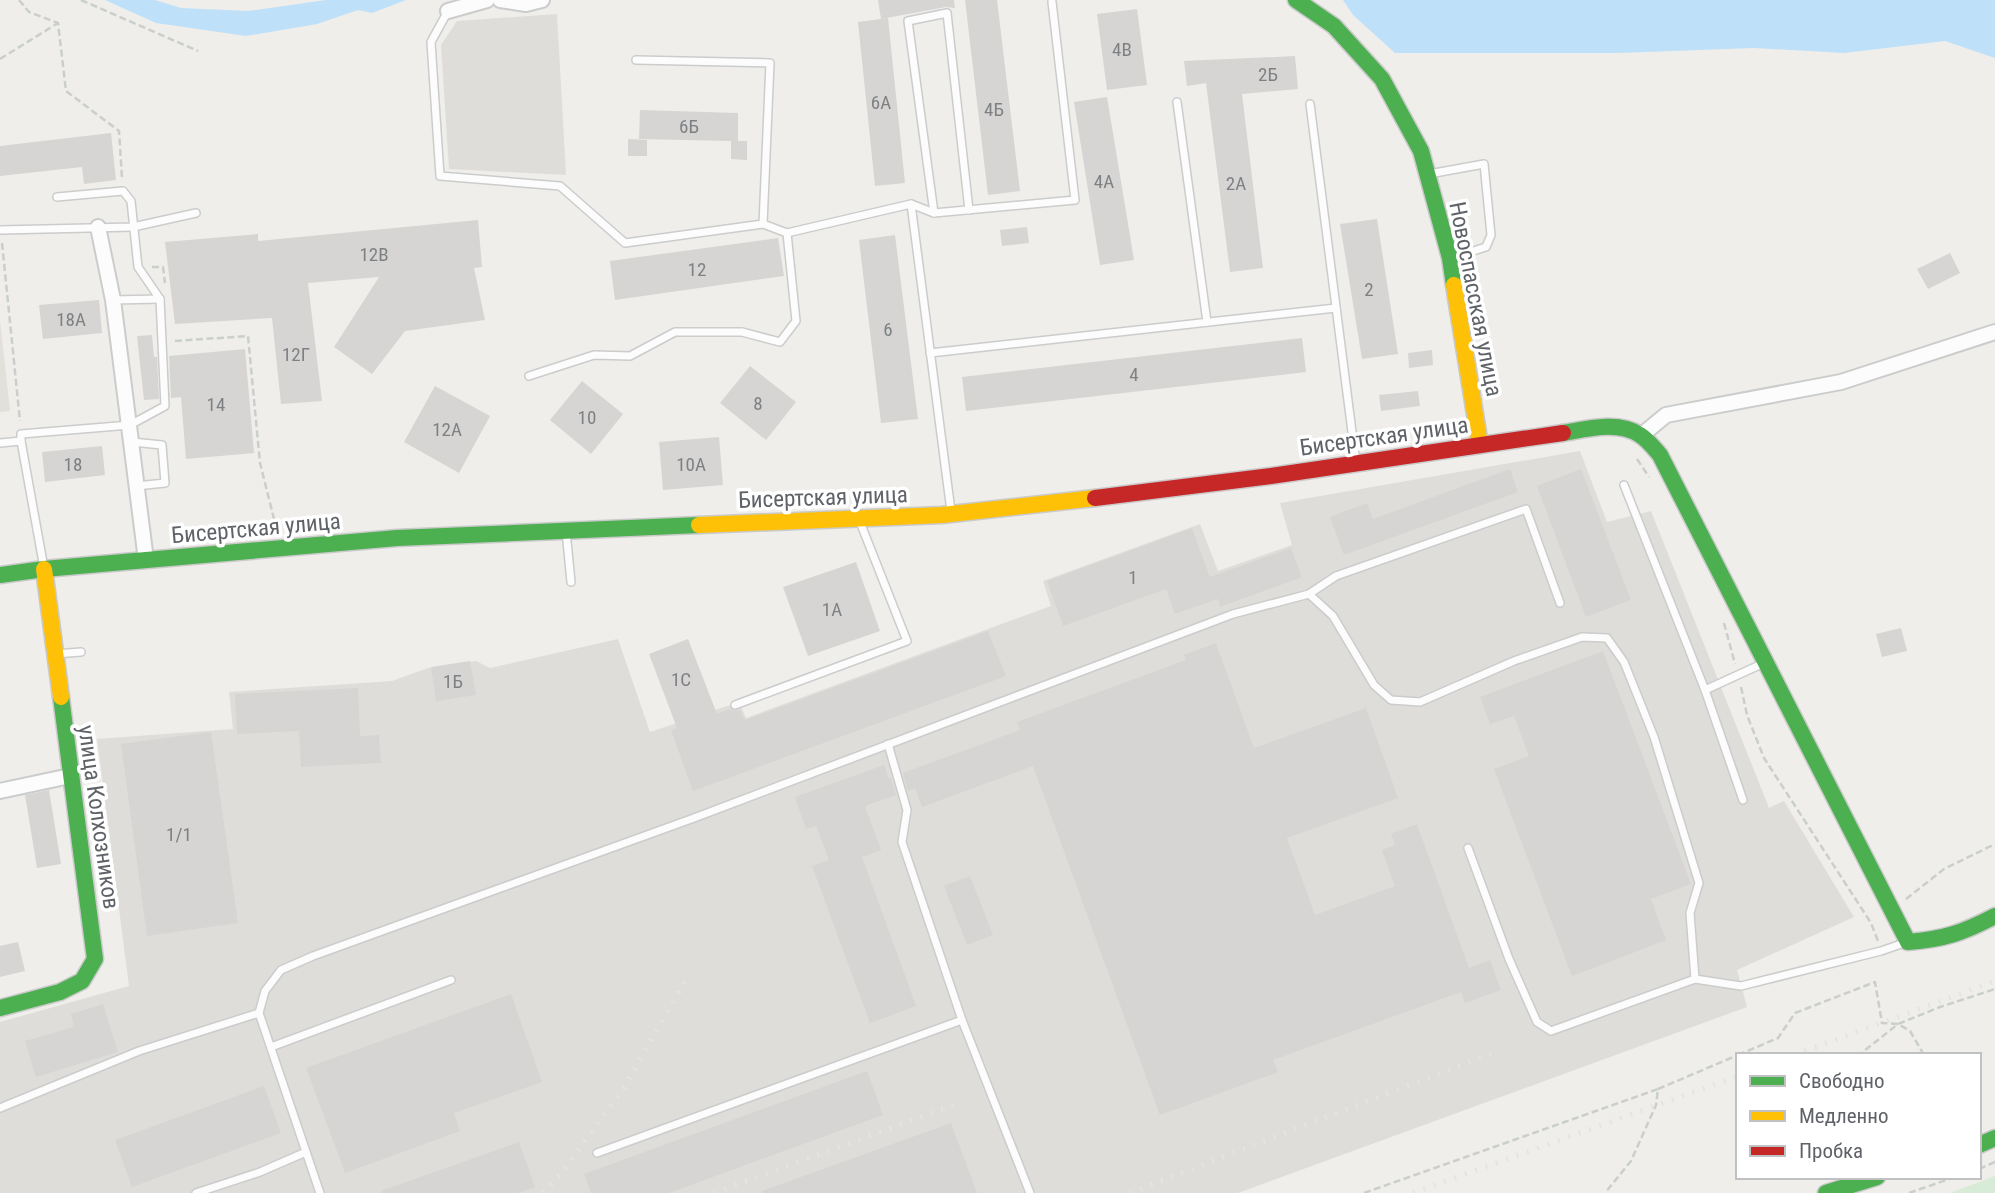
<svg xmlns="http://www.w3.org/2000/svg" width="1995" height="1193" font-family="'Roboto Condensed',sans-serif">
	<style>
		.industrial { fill: #dfddda }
		.education { fill: #e2e0da }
		.green { fill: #d8ebd6 }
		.water { fill: #bfe0f9 }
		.building { fill: #d6d5d3 }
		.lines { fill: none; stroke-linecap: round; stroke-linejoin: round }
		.lane-casing { stroke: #cbcccc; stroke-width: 10 }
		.street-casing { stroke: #cbcccc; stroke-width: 18 }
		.fast-casing { stroke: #cacacb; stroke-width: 19 }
		.slow-casing { stroke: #cacacb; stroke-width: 19 }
		.jam-casing { stroke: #cacacb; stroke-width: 19 }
		.path { stroke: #cacfcc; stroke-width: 2.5; stroke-dasharray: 7 3.5; stroke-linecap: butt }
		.lane { stroke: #fdfcfc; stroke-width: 7 }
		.street { stroke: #fdfcfc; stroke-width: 14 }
		.fast { stroke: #4caf50; stroke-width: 16 }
		.slow { stroke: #ffc107; stroke-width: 16 }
		.jam { stroke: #c62828; stroke-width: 16 }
		.rail { stroke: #e4e4e4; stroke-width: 5; stroke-dasharray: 2 9; stroke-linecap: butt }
		.labels { text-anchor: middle; stroke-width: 7; stroke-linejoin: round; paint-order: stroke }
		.number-label { font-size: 19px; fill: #7e8184 }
		.street-label { font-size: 23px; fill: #5f6368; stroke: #fff }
	</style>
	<rect width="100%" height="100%" fill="#efeeea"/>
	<g class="industrial">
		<path d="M557 14 566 175 449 169 441 45 457 21Z"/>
		<path d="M1580 451 1607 522 1651 511 1769 808 1784 801 1854 917 1737 970 1747 1007 1238 1193H0V1022L129 986 97 739 233 729 229 692 392 681 428 668 476 661 490 668 618 639 650 732 739 702 746 718 1051 606 1043 581 1200 524 1218 571 1292 545 1280 503Z"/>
	</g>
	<path class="education" d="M0 321 10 411 0 412Z"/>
	<path class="green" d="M1995 1176V1193H1950Z"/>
	<g class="water">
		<path d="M105 0H155L181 8 248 11 326 0H406L372 13 358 10 317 24 246 36 156 23Z"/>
		<path d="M1343 0H1995V58L1945 41 1844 53 1754 48 1618 53H1395L1353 15Z"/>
	</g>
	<g class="building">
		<path d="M878 0H954L955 8 946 7 881 19Z"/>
		<path d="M965 0H997L1020 191 988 195Z"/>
		<path d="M1137 9 1147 85 1107 90 1097 14Z"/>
		<path d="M888 18 905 183 875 186 858 22Z"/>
		<path d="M1295 56 1298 89 1242 94 1263 268 1230 272 1206 83 1187 86 1184 61Z"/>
		<path d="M1107 97 1134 260 1100 265 1074 102Z"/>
		<path d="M640 110 738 113V141H747V160L731 159V141L639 139Z"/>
		<path d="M111 133 116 180 84 184 82 167 0 176V146Z"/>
		<path d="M628 139 647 140V156H628Z"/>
		<path d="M1377 219 1398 354 1362 359 1340 224Z"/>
		<path d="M478 220 482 267 474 268 485 320 405 331 372 374 334 347 379 277 308 283 322 401 281 404 272 318 175 324 165 242 258 234V241Z"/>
		<path d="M1027 227 1029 243 1002 246 1000 230Z"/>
		<path d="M895 235 918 419 881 423 859 240Z"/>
		<path d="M778 238 784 276 615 300 610 261Z"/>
		<path d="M1950 253 1960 273 1928 289 1917 269Z"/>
		<path d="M99 300 102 333 43 339 39 305Z"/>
		<path d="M152 335 154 357H157L159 399 144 400 137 336Z"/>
		<path d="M1302 338 1306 372 966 411 962 377Z"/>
		<path d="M245 349 254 453 186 459 181 397 171 398 169 356Z"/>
		<path d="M1432 350 1433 365 1409 368 1408 353Z"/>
		<path d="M750 366 796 402 766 440 720 403Z"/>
		<path d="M582 381 623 414 591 454 550 420Z"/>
		<path d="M435 386 490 416 459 473 404 442Z"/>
		<path d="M1418 391 1420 406 1381 411 1379 395Z"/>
		<path d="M719 437 723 485 663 490 659 442Z"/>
		<path d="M102 446 105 475 45 482 42 452Z"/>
		<path d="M1510 469 1518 492 1344 555 1330 517 1367 503 1373 519Z"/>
		<path d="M1581 469 1631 600 1586 617 1537 486Z"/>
		<path d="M1192 528 1210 577 1291 548 1302 577 1220 607 1218 599 1175 614 1166 589 1063 626 1047 581Z"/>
		<path d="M856 562 880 631 808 656 783 587Z"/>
		<path d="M1901 628 1907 651 1882 657 1876 634Z"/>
		<path d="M988 631 1006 676 693 791 671 730 677 728 649 654 688 639 717 714 730 709 735 711 740 710 745 720Z"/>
		<path d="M1216 643 1254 748 1366 708 1398 798 1287 838 1315 915 1395 886 1382 850 1395 845 1391 834 1417 824 1469 968 1490 960 1501 990 1465 1003 1461 992 1273 1060 1278 1072 1160 1115 1033 766 922 807 915 788 908 791 903 773 1020 730 1017 722 1186 660 1184 655Z"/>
		<path d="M1603 651 1691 884 1651 899 1666 940 1572 976 1494 769 1529 756 1514 716 1490 724 1480 697Z"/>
		<path d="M470 661 476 695 436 701 431 667Z"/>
		<path d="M358 688 360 736 379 735 381 763 301 767 299 731 237 734 235 694Z"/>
		<path d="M211 732 238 923 147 936 121 744Z"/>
		<path d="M884 765 889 779 891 778 896 795 865 806 881 850 862 857 916 1006 870 1023 812 866 829 860 816 826 806 829 795 797Z"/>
		<path d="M49 790 61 864 37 868 25 795Z"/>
		<path d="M970 876 993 935 967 945 944 886Z"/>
		<path d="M18 942 25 971 0 977V946Z"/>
		<path d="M511 994 542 1082 454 1113 460 1131 345 1173 306 1068Z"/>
		<path d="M103 1004 118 1052 36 1077 25 1041 74 1027 71 1014Z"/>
		<path d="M867 1071 883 1115 669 1193H591L584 1174Z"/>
		<path d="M264 1086 281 1133 132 1187 115 1140Z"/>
		<path d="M951 1123 977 1193H762V1191Z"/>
		<path d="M519 1142 535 1187 518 1193H382L381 1191Z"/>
	</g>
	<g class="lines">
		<defs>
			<g id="lane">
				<path d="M448 11 431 42 440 176 560 186 625 243 763 224 787 233 911 204 951 511"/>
				<path d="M636 60 770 63 763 224"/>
				<path d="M1177 102 1207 322"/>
				<path d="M1310 104 1356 463"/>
				<path d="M1429 174 1484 164 1491 235 1486 247 1451 258"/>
				<path d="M911 204 934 213 1075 200 1052 2"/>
				<path d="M934 213 908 21 947 13 969 210"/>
				<path d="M0 230 133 227 196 213"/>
				<path d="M113 300 160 299"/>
				<path d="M930 353 1336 308"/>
				<path d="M529 376 594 355 630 356 675 332H742L780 342 796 321 787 233"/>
				<path d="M21 441V434L130 425 165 406 160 299 138 267 131 201 123 191 57 197"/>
				<path d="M132 442 162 445 165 483 136 486"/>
				<path d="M0 443 21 441 44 568"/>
				<path d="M1624 485 1705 690 1743 800"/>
				<path d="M566 531 571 582"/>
				<path d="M1309 594 1336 576 1526 509 1560 603"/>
				<path d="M55 654 81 652"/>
				<path d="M1705 690 1764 663"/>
				<path d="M735 705 907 641 860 522"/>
				<path d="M1468 848 1509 959 1537 1022 1551 1031 1695 979 1741 986 1881 951 1907 942"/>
				<path d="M962 1020 1030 1193"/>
				<path d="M271 1047 451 980"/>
				<path d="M0 1108 139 1051 259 1013"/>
				<path d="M597 1153 962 1020 902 842 907 810 888 744"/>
				<path d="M196 1193 260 1172 306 1152"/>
				<path d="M320 1193 259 1013 265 991 281 970 313 956 694 818 1233 614 1309 594 1333 616 1374 685 1391 700 1420 702 1514 661 1582 637 1607 638 1624 662 1654 737 1699 883 1690 913 1695 979"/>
			</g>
			<g id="street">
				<path d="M500 0 526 4 542 0"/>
				<path d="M448 11 487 0"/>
				<path d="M98 227 113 300 146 560"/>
				<path d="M1643 434 1666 415 1841 382 1995 332"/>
				<path d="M0 791 70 776"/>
			</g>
			<g id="fast">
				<path d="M1296 0 1334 26 1382 79 1421 151 1450 258 1454 285"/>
				<path d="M1563 433C1586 429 1619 420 1640 435 1648 440 1654 448 1660 455L1908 942C1945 939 1962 933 1995 916"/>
				<path d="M0 575 44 569 397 538 699 525"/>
				<path d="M0 1008 60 992 82 981 95 959 61 697"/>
				<path d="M1979 1145 1995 1138"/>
				<path d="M1826 1193 1877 1177"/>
			</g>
			<g id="slow">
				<path d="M1454 285 1480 445"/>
				<path d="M699 525 942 515 1095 498"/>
				<path d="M44 569 61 697"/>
			</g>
			<path id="jam" d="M1095 498 1271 476 1563 433"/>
		</defs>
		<use href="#lane" class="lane-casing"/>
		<use href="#street" class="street-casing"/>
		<use href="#fast" class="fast-casing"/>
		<use href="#slow" class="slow-casing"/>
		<use href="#jam" class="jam-casing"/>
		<g class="path">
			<path d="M19 0 29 12 58 23 66 91 119 131 122 178"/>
			<path d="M81 0 198 51"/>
			<path d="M0 59 58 23"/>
			<path d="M2 243 20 421"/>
			<path d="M152 267H163L165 283"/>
			<path d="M175 341 248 336 260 463 277 531"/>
			<path d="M1637 459 1649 477"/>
			<path d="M1724 623 1735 664"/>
			<path d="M1741 687 1747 715 1764 758 1871 923 1878 941"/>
			<path d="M1906 899 1944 869 1995 844"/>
			<path d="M1738 1055 1778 1038 1795 1013 1875 982 1882 1023 1898 1024 1859 1055"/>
			<path d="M1924 1055 1910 1031 1898 1024 1940 1007 1995 989"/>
			<path d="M1658 1089 1738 1055"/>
			<path d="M1979 1169 1995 1162"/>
			<path d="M1364 1193 1658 1089 1656 1105 1631 1161 1605 1193"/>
			<path d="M1909 1193 1955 1177"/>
		</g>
		<use href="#lane" class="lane"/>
		<use href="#street" class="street"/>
		<use href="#fast" class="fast"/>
		<use href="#slow" class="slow"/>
		<use href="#jam" class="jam"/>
		<g class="rail">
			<path d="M1794 1055 1995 981"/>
			<path d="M543 1193 562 1172 624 1088 686 979"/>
			<path d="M714 1193 954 1105"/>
			<path d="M1130 1193 1495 1052"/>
			<path d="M1413 1193 1738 1076"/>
		</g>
	</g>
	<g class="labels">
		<g class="number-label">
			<text x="1122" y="56">4В</text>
			<text x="1268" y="81">2Б</text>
			<text x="881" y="109">6А</text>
			<text x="994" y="116">4Б</text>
			<text x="689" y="133">6Б</text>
			<text x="1104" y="188">4А</text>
			<text x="1236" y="190">2А</text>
			<text x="374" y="261">12В</text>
			<text x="697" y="276">12</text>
			<text x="1369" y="296">2</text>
			<text x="71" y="326">18А</text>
			<text x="888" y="336">6</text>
			<text x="296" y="361">12Г</text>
			<text x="1134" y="381">4</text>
			<text x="758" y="410">8</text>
			<text x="216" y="411">14</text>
			<text x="587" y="424">10</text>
			<text x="447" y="436">12А</text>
			<text x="73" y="471">18</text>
			<text x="691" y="471">10А</text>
			<text x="1133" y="584">1</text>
			<text x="832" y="616">1А</text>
			<text x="681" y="686">1С</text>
			<text x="453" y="688">1Б</text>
			<text x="179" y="841">1/1</text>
		</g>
		<g class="street-label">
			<text transform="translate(1476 299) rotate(79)" y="8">Новоспасская улица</text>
			<text transform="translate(1384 436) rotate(-8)" y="8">Бисертская улица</text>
			<text transform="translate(823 497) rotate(-2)" y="8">Бисертская улица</text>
			<text transform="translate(256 528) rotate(-5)" y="8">Бисертская улица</text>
			<text transform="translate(99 817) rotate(82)" y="8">улица Колхозников</text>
		</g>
	</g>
	<rect x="1736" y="1053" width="245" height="126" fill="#ffffff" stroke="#bfc1c3" stroke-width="2"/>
	<rect x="1750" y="1076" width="35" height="10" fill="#4caf50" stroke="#bfc1c3" stroke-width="2"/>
	<text x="1799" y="1088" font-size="21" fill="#5f6368">Свободно</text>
	<rect x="1750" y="1111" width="35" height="10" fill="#ffc107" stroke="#bfc1c3" stroke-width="2"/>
	<text x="1799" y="1123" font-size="21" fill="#5f6368">Медленно</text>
	<rect x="1750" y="1146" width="35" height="10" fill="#c62828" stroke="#bfc1c3" stroke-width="2"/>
	<text x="1799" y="1158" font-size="21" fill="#5f6368">Пробка</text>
</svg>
